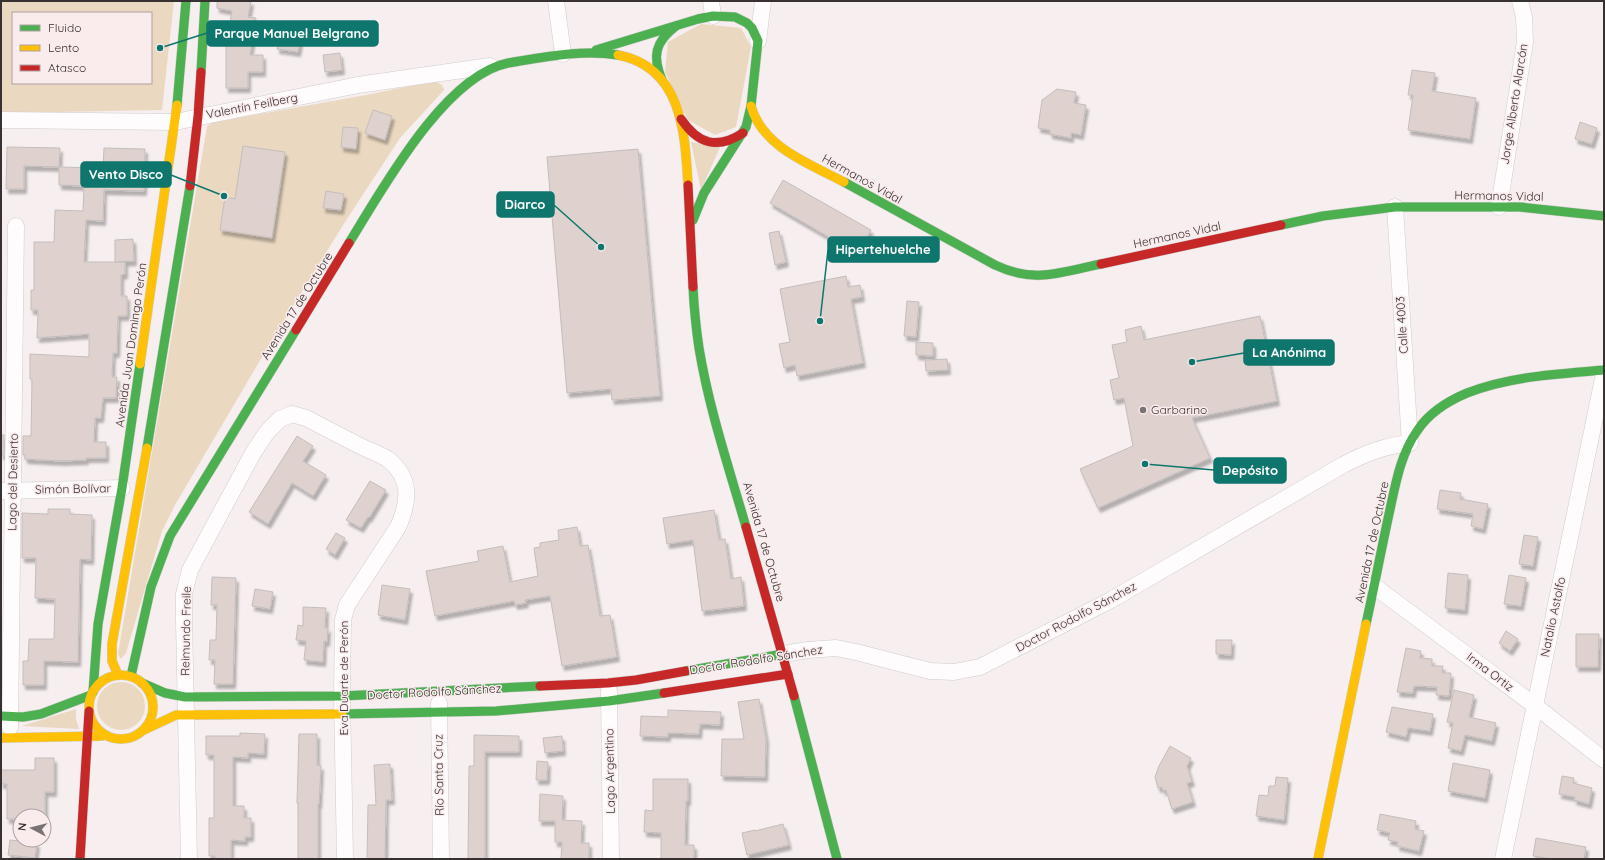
<svg xmlns="http://www.w3.org/2000/svg" width="1605" height="860" font-family="Quicksand,sans-serif">
	<style>
		.green { fill: #ead8c1; fill-rule: evenodd }
		.building { fill: #dfd1cd; stroke: #c3bebe; filter: url(#shadow) }
		.lines { fill: none; stroke-linecap: round; stroke-linejoin: round }
		.street-casing { stroke: #d1cccc; stroke-width: 17 }
		.fast-casing { stroke: #d1cccc; stroke-width: 10 }
		.slow-casing { stroke: #d1cccc; stroke-width: 10 }
		.jam-casing { stroke: #d1cccc; stroke-width: 10 }
		.street { stroke: #fefcfd; stroke-width: 16 }
		.fast { stroke: #4caf50; stroke-width: 9 }
		.slow { stroke: #ffc107; stroke-width: 9 }
		.jam { stroke: #c62828; stroke-width: 9 }
		.poi-dot { fill: #7a7374; stroke: #faebec; stroke-width: 1.5 }
		.labels { text-anchor: middle; stroke-width: 3; stroke-linejoin: round; paint-order: stroke }
		.street-label { font-size: 12px; fill: #373131; stroke: #faebec }
		.poi-label { font-size: 12px; fill: #373131; stroke: #faebec; text-anchor: start }
		.leader { fill: none; stroke: #0f766e; stroke-width: 1.5 }
		.callout-dot { fill: #0f766e; stroke: #faebec; stroke-width: 1.5 }
		.callout { fill: #0f766e; stroke: #0f766e; stroke-width: 1.5 }
		.callout-label { font-size: 13px; text-anchor: middle; font-weight: bold; fill: #fff }
	</style>
	<defs>
		<filter id="shadow"><feDropShadow dx="2.5" dy="4.5" stdDeviation="1" flood-color="#0004"/></filter>
	</defs>
	<rect width="100%" height="100%" fill="#f6eeef"/>
	<g class="green">
		<path d="M1 1H174L162 110 1 113ZM13 13H151V83H13Z"/>
		<path d="M701 24 741 28 751 47 736 127 715 135 688 120 665 72 668 42Z"/>
		<path d="M435 81 442 85 444 90 400 138 345 222 275 335 175 505 162 531 126 653 121 659 118 654 207 126 214 122 366 95Z"/>
		<path d="M691 142 720 147 701 190Z"/>
		<circle cx="121" cy="706" r="24"/>
		<path d="M76 709V719L79 729 22 726Z"/>
	</g>
	<g class="building">
		<path d="M217 1H251L248 17 256 18 250 55H263V72H248V88H226V46L232 11 217 8Z"/>
		<path d="M281 27 302 31 298 52 277 49Z"/>
		<path d="M340 53 342 70 325 72 323 55Z"/>
		<path d="M1412 70 1435 73 1432 91 1476 98 1470 139 1408 130 1413 95H1408Z"/>
		<path d="M1057 89 1076 92 1074 103 1086 105 1081 135 1071 133V138L1050 134V130L1038 128 1042 100Z"/>
		<path d="M373 110 392 116 385 140 365 133Z"/>
		<path d="M1580 122 1597 128 1592 144 1575 139Z"/>
		<path d="M343 127 358 128 356 149 341 147Z"/>
		<path d="M243 146 285 152 272 238 220 230 225 197 235 199Z"/>
		<path d="M7 147 60 148 59 167 24 166V189H6Z"/>
		<path d="M104 148 145 149 144 191 104 190 103 221 86 220 84 262H125V274L121 275V296H127V316H118L117 353H113L112 377H117L116 398H103L101 418H95L94 442H106V458H86V460L62 461 25 459V455H23V436H31L32 379H30V354L89 357V334L37 338 38 310H31V290H34V242H54L55 210 83 211 84 186 59 185V167L103 168Z"/>
		<path d="M638 149 660 396 612 400 611 389 567 393 547 157Z"/>
		<path d="M783 180 871 230 858 254 770 203Z"/>
		<path d="M326 191 344 194 341 210 323 208Z"/>
		<path d="M779 231 786 262 775 265 769 233Z"/>
		<path d="M133 239 134 261 115 262V240Z"/>
		<path d="M846 276 848 287 860 285 862 297 851 299 863 363 797 376 795 365 784 368 779 344 790 342 780 289Z"/>
		<path d="M907 301 919 302 916 337 904 336Z"/>
		<path d="M1260 316 1277 401 1192 418 1210 458 1098 508 1080 469 1133 446 1124 398 1114 400 1110 380 1119 378 1112 345 1127 342 1125 330 1141 326 1144 340Z"/>
		<path d="M916 342 933 343V356L916 355Z"/>
		<path d="M947 359 948 370 926 371 925 360Z"/>
		<rect x="1" y="435" width="3" height="20"/>
		<path d="M297 436 313 446 303 461 326 475 313 496 292 483 268 524 249 512Z"/>
		<path d="M370 481 386 490 369 518 368 517 361 528 346 520Z"/>
		<path d="M1440 490 1461 493 1460 499 1488 504 1483 529 1471 526 1473 514 1437 509Z"/>
		<path d="M48 509H70V514L92 515 91 560 80 559 78 662 44 661V685H23V661H28L29 639H54L55 599 35 598 36 558H22V513L48 514Z"/>
		<path d="M714 510 719 540 725 539 731 579 741 577 744 606 702 611 693 540 667 544 663 518Z"/>
		<path d="M577 527 580 546 588 545 600 616 610 615 617 657 562 666 550 596 525 600 526 603 515 605 514 601 435 616 426 571 479 561 477 551 503 546 510 582 538 576 534 548 540 547V543L559 540 558 530Z"/>
		<path d="M336 533 345 538 335 555 326 549Z"/>
		<path d="M1524 535 1538 537 1533 566 1519 564Z"/>
		<path d="M1448 573 1468 575 1465 610 1445 608Z"/>
		<path d="M1509 575 1526 578 1521 606 1504 604Z"/>
		<path d="M212 577 236 578 233 684H214L215 660H209L210 640H216L217 605H211Z"/>
		<path d="M382 585 410 589 405 620 378 615Z"/>
		<path d="M255 589 273 592 270 609 252 606Z"/>
		<path d="M303 607 326 608 325 628H328L327 642 324 641 323 662 304 660 306 641 296 640 298 625 303 626Z"/>
		<path d="M1506 631 1518 639 1510 651 1499 643Z"/>
		<path d="M1576 634H1599L1598 667H1576Z"/>
		<path d="M1216 640H1232L1231 655 1216 654Z"/>
		<path d="M1406 648 1421 651 1420 658 1432 659V666H1443L1442 673H1451L1449 696 1436 695 1437 687 1414 686 1413 693 1397 692Z"/>
		<path d="M1454 690 1474 695 1469 717 1496 723 1492 741 1465 735 1461 751 1448 748 1453 723 1447 722Z"/>
		<path d="M759 699 766 739 765 777 721 776 722 739H744L738 702Z"/>
		<path d="M1392 707 1433 714 1430 731 1408 728 1406 737 1386 732Z"/>
		<path d="M668 710 721 712 720 725 700 724 699 734 668 733V737L640 736 641 716 668 717Z"/>
		<path d="M240 733 265 734 264 754 248 753V758L233 757V806H244V818H251V837H245V841L231 840V859H215V856H209V818H214V755H206V736H240Z"/>
		<path d="M299 734H317V765L321 766 319 804H318V859H298V803H297Z"/>
		<path d="M474 735 519 736V752H485V859H468L469 766H474Z"/>
		<path d="M562 736 563 751 545 753 543 738Z"/>
		<path d="M1170 746 1191 758 1187 766 1192 782 1187 783 1193 802 1172 809 1166 790 1163 791 1162 787 1158 788 1155 777 1159 766Z"/>
		<path d="M35 758H54V792H45V816H20V819H7V784H1V770H35Z"/>
		<path d="M537 761 548 762 547 780H536Z"/>
		<path d="M1453 763 1490 770 1485 798 1448 791Z"/>
		<path d="M390 764 392 800H386L385 859H367L368 805H376L374 765Z"/>
		<path d="M1562 776 1574 778 1573 783 1592 788 1589 804 1574 800 1575 797 1559 794Z"/>
		<path d="M1276 777 1288 778 1284 820 1256 816 1259 795 1268 796 1269 786H1275Z"/>
		<path d="M653 779H688V801H686L685 845H694V859H661V833L644 832 645 810 653 811Z"/>
		<path d="M540 794 563 796 562 820 582 821 581 843H589V859H561L562 842H555V821H539Z"/>
		<path d="M1380 814 1416 821 1415 829 1424 831 1419 851 1397 846 1398 842 1388 840 1390 833 1377 830Z"/>
		<path d="M783 824 789 845 747 855 742 833 755 830V831Z"/>
		<path d="M1536 838 1586 847 1584 859H1553L1533 856Z"/>
		<path d="M10 840 37 843 35 858 8 855Z"/>
	</g>
	<g class="lines">
		<defs>
			<g id="street">
				<path d="M556 1 563 54"/>
				<path d="M711 1 713 16"/>
				<path d="M758 41 763 1"/>
				<path d="M1 120 175 122 358 85 490 66"/>
				<path d="M1499 207 1525 42 1524 17 1520 1"/>
				<path d="M1 491 122 488"/>
				<path d="M1374 586 1534 705 1604 760"/>
				<path d="M783 654 808 650 836 648 856 652 930 671 954 672 980 667 1111 600 1343 465C1366 453 1384 446 1410 443L1395 207"/>
				<path d="M609 691 611 859"/>
				<path d="M439 703 441 859"/>
				<path d="M10 727 16 226"/>
				<path d="M189 859 184 621V594L190 570 253 453 267 432 280 419 292 414 306 418C323 427 341 436 358 445 368 450 380 454 389 460 412 479 409 502 398 527L347 605 343 620 342 696 345 859"/>
				<path d="M1503 859 1604 374"/>
			</g>
			<g id="fast">
				<path d="M596 50 698 19 713 16 735 17 747 23 752 28 758 41 751 106 746 127 704 193 693 220"/>
				<path d="M201 72 205 1"/>
				<path d="M662 80C652 56 655 42 676 26"/>
				<path d="M177 105 186 1"/>
				<path d="M844 182 995 265C1035 284 1060 272 1101 264"/>
				<path d="M1281 225 1323 216 1395 207H1520L1604 216"/>
				<path d="M349 243C382 190 444 76 508 63 544 57 582 49 618 55"/>
				<path d="M693 287C694 307 696 328 699 348 709 409 729 468 746 527"/>
				<path d="M147 448 190 186"/>
				<path d="M1366 624C1374 588 1381 551 1389 514 1395 487 1400 455 1417 431 1428 414 1448 401 1467 393 1510 376 1558 374 1604 370"/>
				<path d="M686 671 783 654"/>
				<path d="M131 676 151 587 170 536 296 330"/>
				<path d="M142 683 165 693 185 697 342 696 540 686"/>
				<path d="M93 692 98 624 122 488 140 364"/>
				<path d="M794 696 837 859"/>
				<path d="M342 714 496 711 609 701 664 693"/>
				<path d="M1 716 23 717 41 714 91 695"/>
			</g>
			<g id="slow">
				<path d="M618 55C682 67 685 133 688 185"/>
				<path d="M751 106C762 147 810 164 844 182"/>
				<path d="M140 364 177 105"/>
				<circle cx="121" cy="707" r="32"/>
				<path d="M118 675 112 661V644L147 448"/>
				<path d="M144 730 176 715 342 714"/>
				<path d="M1 738 102 736"/>
				<path d="M1318 859 1366 624"/>
			</g>
			<g id="jam">
				<path d="M681 119C698 144 717 150 743 133"/>
				<path d="M688 185 693 287"/>
				<path d="M190 186 198 116 201 72"/>
				<path d="M1101 264 1281 225"/>
				<path d="M296 330 349 243"/>
				<path d="M746 527 794 696"/>
				<path d="M540 686 608 683 636 680 686 671"/>
				<path d="M664 693 788 674"/>
				<path d="M80 859 89 711"/>
			</g>
		</defs>
		<use href="#street" class="street-casing"/>
		<use href="#fast" class="fast-casing"/>
		<use href="#slow" class="slow-casing"/>
		<use href="#jam" class="jam-casing"/>
		<use href="#street" class="street"/>
		<use href="#fast" class="fast"/>
		<use href="#slow" class="slow"/>
		<use href="#jam" class="jam"/>
	</g>
	<circle class="poi-dot" cx="1143" cy="410" r="4"/>
	<g class="labels">
		<g class="street-label">
			<text transform="translate(1514 104) rotate(-81)" y="4">Jorge Alberto Alarcón</text>
			<text transform="translate(252 106) rotate(-11)" y="4">Valentín Feilberg</text>
			<text transform="translate(862 179) rotate(29)" y="4">Hermanos Vidal</text>
			<text transform="translate(1499 196) rotate(1)" y="4">Hermanos Vidal</text>
			<text transform="translate(1177 235) rotate(-12)" y="4">Hermanos Vidal</text>
			<text transform="translate(297 306) rotate(-58)" y="4">Avenida 17 de Octubre</text>
			<text transform="translate(1402 325) rotate(-94)" y="4">Calle 4003</text>
			<text transform="translate(131 345) rotate(-82)" y="4">Avenida Juan Domingo Perón</text>
			<text transform="translate(13 482) rotate(-89)" y="4">Lago del Desierto</text>
			<text transform="translate(73 489) rotate(-1)" y="4">Simón Bolívar</text>
			<text transform="translate(764 542) rotate(74)" y="4">Avenida 17 de Octubre</text>
			<text transform="translate(1372 542) rotate(-78)" y="4">Avenida 17 de Octubre</text>
			<text transform="translate(1076 617) rotate(-28)" y="4">Doctor Rodolfo Sánchez</text>
			<text transform="translate(1553 617) rotate(-78)" y="4">Natalio Astolfo</text>
			<text transform="translate(186 631) rotate(-89)" y="4">Reimundo Freile</text>
			<text transform="translate(756 660) rotate(-9)" y="4">Doctor Rodolfo Sánchez</text>
			<text transform="translate(1490 672) rotate(37)" y="4">Irma Ortiz</text>
			<text transform="translate(344 678) rotate(-90)" y="4">Eva Duarte de Perón</text>
			<text transform="translate(434 692) rotate(-3)" y="4">Doctor Rodolfo Sánchez</text>
			<text transform="translate(610 771) rotate(-91)" y="4">Lago Argentino</text>
			<text transform="translate(439 775) rotate(-91)" y="4">Río Santa Cruz</text>
		</g>
		<g class="poi-label">
			<text x="1151" y="414">Garbarino</text>
		</g>
	</g>
	<path class="leader" d="M160 48L207 33M224 196L171 175M601 247L554 205M820 321L828 250M1192 362L1244 353M1145 464L1214 470"/>
	<g class="callout-dot">
		<circle cx="160" cy="48" r="4"/>
		<circle cx="224" cy="196" r="4"/>
		<circle cx="601" cy="247" r="4"/>
		<circle cx="820" cy="321" r="4"/>
		<circle cx="1192" cy="362" r="4"/>
		<circle cx="1145" cy="464" r="4"/>
	</g>
	<g class="callout">
		<rect x="207" y="21" width="171" height="25" rx="4"/>
		<rect x="81" y="162" width="90" height="25" rx="4"/>
		<rect x="497" y="192" width="57" height="25" rx="4"/>
		<rect x="828" y="237" width="111" height="25" rx="4"/>
		<rect x="1244" y="340" width="90" height="25" rx="4"/>
		<rect x="1214" y="458" width="72" height="25" rx="4"/>
	</g>
	<g class="callout-label">
		<text x="292" y="38">Parque Manuel Belgrano</text>
		<text x="126" y="179">Vento Disco</text>
		<text x="525" y="209">Diarco</text>
		<text x="883" y="254">Hipertehuelche</text>
		<text x="1289" y="357">La Anónima</text>
		<text x="1250" y="475">Depósito</text>
	</g>
	<rect width="1605" height="860" fill="none" stroke="#373131" stroke-width="4"/>
	<rect x="12" y="12" width="140" height="72" fill="#faebec" stroke="#aca1a1"/>
	<rect x="20" y="25" width="20" height="6" fill="#4caf50" stroke="#aca1a1"/>
	<text x="48" y="32" font-size="12" fill="#373131">Fluido</text>
	<rect x="20" y="45" width="20" height="6" fill="#ffc107" stroke="#aca1a1"/>
	<text x="48" y="52" font-size="12" fill="#373131">Lento</text>
	<rect x="20" y="65" width="20" height="6" fill="#c62828" stroke="#aca1a1"/>
	<text x="48" y="72" font-size="12" fill="#373131">Atasco</text>
	<g transform="translate(32 828) rotate(277)"><circle r="19" fill="#faebec" stroke="#aca1a1"/>
	<path d="M0-3L7 15L0 10L-7 15Z" fill="#7a7374"/>
	<text y="-6" font-size="11" font-weight="bold" text-anchor="middle" fill="#373131">N</text>
	</g>
</svg>
